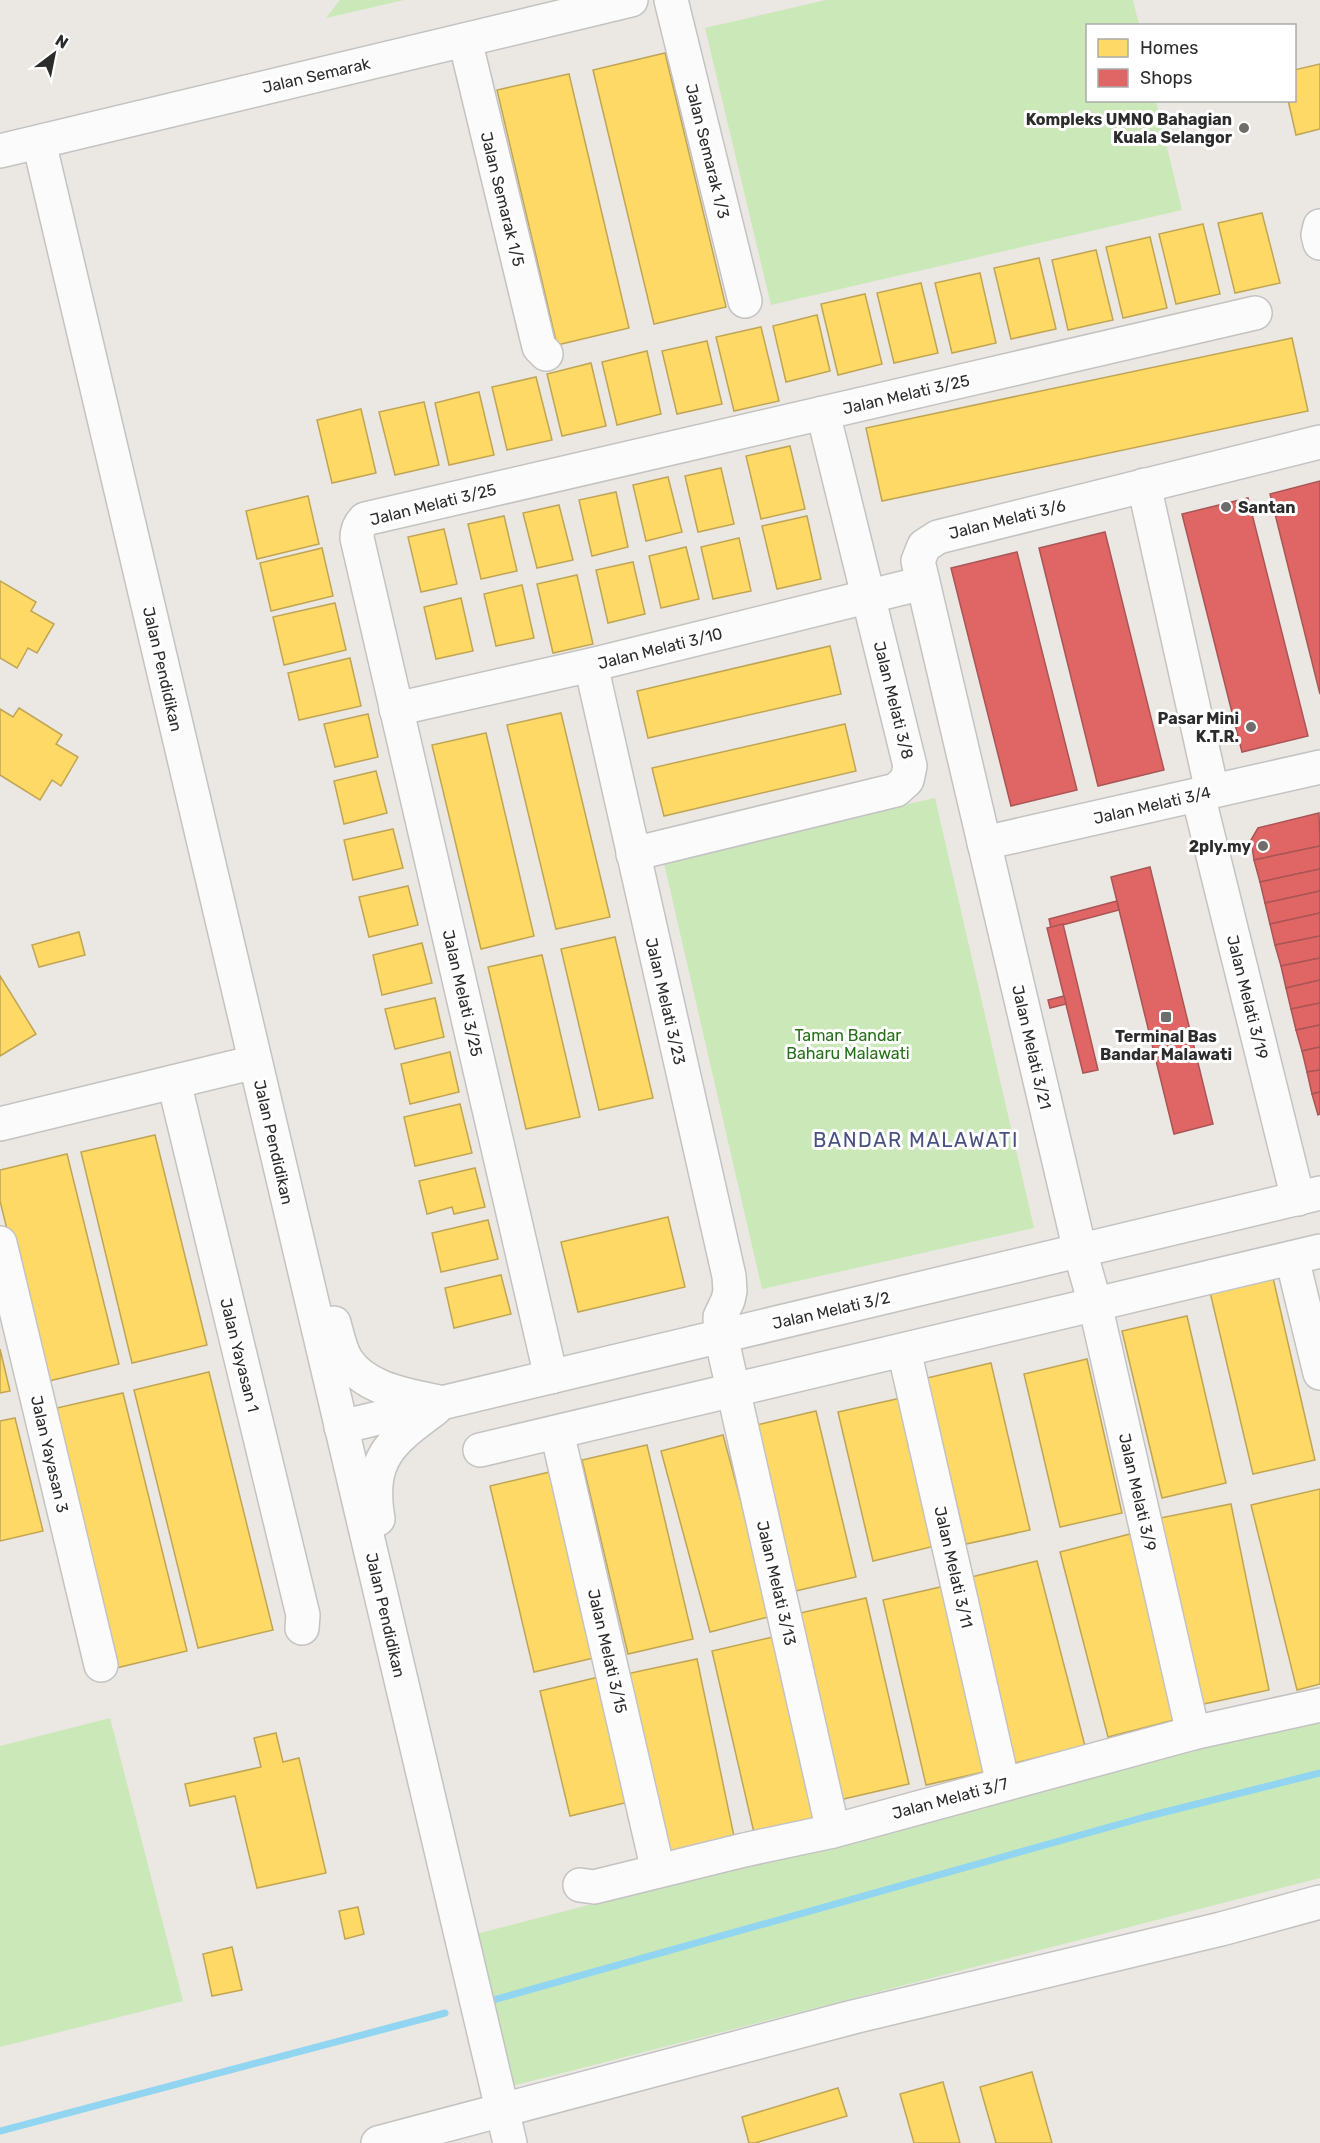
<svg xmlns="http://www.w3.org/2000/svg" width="1320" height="2143" font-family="Rubik,sans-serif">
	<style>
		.green { fill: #cbe8b9 }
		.homes { fill: #ffd966; stroke: #c0a555; stroke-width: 1.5 }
		.shops { fill: #e06666; stroke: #a55; stroke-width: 1.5 }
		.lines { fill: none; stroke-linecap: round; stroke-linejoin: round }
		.stream { stroke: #91d5f1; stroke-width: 7 }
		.minor-casing { stroke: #c4c3c3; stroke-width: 36 }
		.minor { stroke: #fcfbfb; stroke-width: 33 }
		.poi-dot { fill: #6f6d6c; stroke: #fff; stroke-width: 2 }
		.labels { text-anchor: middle; stroke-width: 6; stroke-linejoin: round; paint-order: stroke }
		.street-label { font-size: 16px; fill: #2c2c2c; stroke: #fff }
		.poi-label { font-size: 16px; font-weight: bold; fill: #2c2c2c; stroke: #fff; text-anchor: end }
		.park-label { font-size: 16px; fill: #257016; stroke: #fff }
		.quarter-label { font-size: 20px; letter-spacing: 1.5px; fill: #495181; stroke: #fff }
	</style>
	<rect width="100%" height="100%" fill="#ebe7e2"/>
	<g class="green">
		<path d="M340 0H404L326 18Z"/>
		<path d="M826 0H1133L1139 25 1088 26V100L1156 101 1182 210 771 305 705 28Z"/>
		<path d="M935 798 1034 1228 762 1289 663 859Z"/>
		<path d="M1320 1717V1878L512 2086 472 1935Z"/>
		<path d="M110 1718 183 2001 0 2047V1746Z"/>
	</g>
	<g class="homes">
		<path d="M665 53 726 307 654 324 593 70Z"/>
		<path d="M1320 64V129L1296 135 1288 100H1294V70Z"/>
		<path d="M569 74 629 328 557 345 497 90Z"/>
		<path d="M1262 213 1280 283 1235 293 1218 223Z"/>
		<path d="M1203 224 1220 294 1176 304 1159 234Z"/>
		<path d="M1150 237 1167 308 1123 318 1106 247Z"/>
		<path d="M1096 250 1113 320 1068 330 1052 260Z"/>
		<path d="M1039 258 1056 329 1011 339 994 268Z"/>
		<path d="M980 273 996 343 952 353 935 283Z"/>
		<path d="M921 283 938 353 894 363 877 293Z"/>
		<path d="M865 294 882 364 838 375 821 304Z"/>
		<path d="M817 315 830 371 786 382 773 326Z"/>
		<path d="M761 327 779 401 734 411 716 337Z"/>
		<path d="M1292 338 1308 411 882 501 866 428Z"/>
		<path d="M707 341 722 404 677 414 662 351Z"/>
		<path d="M647 351 661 414 617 425 602 362Z"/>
		<path d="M591 363 606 426 562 436 547 374Z"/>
		<path d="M536 377 552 440 507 450 492 387Z"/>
		<path d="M479 392 494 455 449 465 435 403Z"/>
		<path d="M424 402 439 465 395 475 379 412Z"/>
		<path d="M361 409 376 473 332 483 317 420Z"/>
		<path d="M790 446 805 509 761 519 746 456Z"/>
		<path d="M721 468 734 524 698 532 685 476Z"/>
		<path d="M668 477 682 532 646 541 633 485Z"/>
		<path d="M616 492 628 547 592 556 579 500Z"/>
		<path d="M308 496 319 544 257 559 246 511Z"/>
		<path d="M559 505 573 560 537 568 523 513Z"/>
		<path d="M504 516 517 571 481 579 468 524Z"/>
		<path d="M807 516 821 579 777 589 762 526Z"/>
		<path d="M444 529 457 584 421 592 408 537Z"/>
		<path d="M739 538 751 591 713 599 701 547Z"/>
		<path d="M686 547 699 599 661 608 649 556Z"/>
		<path d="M322 548 333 596 271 611 260 563Z"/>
		<path d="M633 562 645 614 608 623 596 570Z"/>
		<path d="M577 575 593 644 553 653 537 584Z"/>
		<path d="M0 581 36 602 31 611 54 624 37 653 28 648 17 668 0 658Z"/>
		<path d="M522 585 534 638 496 646 484 594Z"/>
		<path d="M461 598 473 651 436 659 424 607Z"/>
		<path d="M335 603 346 650 284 665 273 617Z"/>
		<path d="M830 646 841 694 648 738 637 691Z"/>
		<path d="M350 658 361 706 299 720 288 673Z"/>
		<path d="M19 708 62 735 56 744 78 757 61 786 52 780 40 800 0 775V709L13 717Z"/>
		<path d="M561 713 610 917 556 929 507 725Z"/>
		<path d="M368 714 378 757 335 767 324 724Z"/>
		<path d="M845 724 856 771 664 816 652 768Z"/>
		<path d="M486 733 534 936 481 949 432 745Z"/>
		<path d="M376 771 387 813 344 824 334 781Z"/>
		<path d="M393 829 403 868 353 880 344 840Z"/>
		<path d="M408 886 418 925 369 937 359 897Z"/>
		<path d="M79 932 85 955 39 967 32 945Z"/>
		<path d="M615 937 653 1098 599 1110 561 949Z"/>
		<path d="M422 943 432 983 382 995 373 955Z"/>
		<path d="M542 955 580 1117 526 1129 488 967Z"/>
		<path d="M0 976 36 1034 0 1056Z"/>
		<path d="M435 998 444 1037 395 1049 385 1009Z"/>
		<path d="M450 1052 459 1092 410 1104 401 1064Z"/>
		<path d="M460 1104 472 1153 415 1166 404 1117Z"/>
		<path d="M155 1135 207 1345 132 1363 81 1152Z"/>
		<path d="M67 1154 119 1364 45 1382 0 1201V1170Z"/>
		<path d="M475 1168 485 1207 454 1214 452 1207 427 1214 419 1181Z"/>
		<path d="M668 1217 685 1287 578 1312 561 1242Z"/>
		<path d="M488 1220 498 1259 441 1272 432 1233Z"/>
		<path d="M501 1275 511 1314 454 1328 445 1288Z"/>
		<path d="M1273 1278 1315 1460 1253 1474 1210 1292Z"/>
		<path d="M1187 1316 1226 1483 1162 1498 1122 1331Z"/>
		<path d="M0 1349 10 1391 0 1393Z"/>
		<path d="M1087 1359 1122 1513 1060 1527 1024 1374Z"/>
		<path d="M991 1363 1030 1530 966 1544 927 1378Z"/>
		<path d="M209 1372 273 1630 198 1648 134 1390Z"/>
		<path d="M123 1393 187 1651 112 1669 48 1410Z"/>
		<path d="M901 1398 935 1546 873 1561 838 1412Z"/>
		<path d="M816 1411 856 1577 791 1592 752 1426Z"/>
		<path d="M15 1418 43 1531 0 1541V1421Z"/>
		<path d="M723 1435 772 1616 710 1632 661 1451Z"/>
		<path d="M647 1445 693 1639 628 1654 582 1460Z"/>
		<path d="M554 1471 598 1657 534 1672 490 1486Z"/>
		<path d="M1320 1489V1684L1297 1690 1251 1505Z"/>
		<path d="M1231 1504 1269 1690 1199 1705 1160 1518Z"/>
		<path d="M1130 1534 1178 1719 1108 1737 1060 1552Z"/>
		<path d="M1037 1561 1085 1746 1015 1763 967 1578Z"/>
		<path d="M945 1586 988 1771 926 1785 883 1600Z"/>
		<path d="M866 1598 909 1784 839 1800 796 1614Z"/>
		<path d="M777 1636 820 1822 755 1837 712 1651Z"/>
		<path d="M697 1659 736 1846 665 1860 626 1674Z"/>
		<path d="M603 1676 633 1801 570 1816 540 1691Z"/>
		<path d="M276 1733 283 1762 299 1758 326 1873 257 1888 235 1796 190 1806 185 1784 261 1767 254 1738Z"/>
		<path d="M358 1907 364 1934 345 1939 339 1911Z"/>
		<path d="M232 1947 242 1990 212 1996 203 1954Z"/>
		<path d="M1032 2072 1052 2143H996L980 2087Z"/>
		<path d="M943 2082 960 2143H914L900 2094Z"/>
		<path d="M838 2088 847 2116 755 2143H749L742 2117Z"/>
	</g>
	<g class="shops">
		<path d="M1320 481V694L1270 494Z"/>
		<path d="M1248 498 1308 736 1242 752 1182 514Z"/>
		<path d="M1105 532 1164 770 1098 786 1039 548Z"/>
		<path d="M1017 552 1077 790 1011 806 951 568Z"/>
		<path d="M1319 813 1320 846 1254 860 1251 840 1258 828Z"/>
		<path d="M1320 846V869L1260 882 1254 860Z"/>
		<path d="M1150 867 1213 1124 1174 1134 1111 877Z"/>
		<path d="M1320 869V891L1265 903 1260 882Z"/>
		<path d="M1320 891V913L1270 924 1265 903Z"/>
		<path d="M1117 901 1119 910 1051 928 1049 919Z"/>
		<path d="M1320 913V936L1275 945 1270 924Z"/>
		<path d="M1063 924 1098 1070 1083 1073 1047 928Z"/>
		<path d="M1320 936V958L1281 966 1275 945Z"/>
		<path d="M1320 958V980L1286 988 1281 966Z"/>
		<path d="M1320 980V1003L1291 1009 1286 988Z"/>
		<path d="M1064 996 1066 1004 1050 1008 1048 1000Z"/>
		<path d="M1320 1003V1025L1296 1030 1291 1009Z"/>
		<path d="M1320 1025V1047L1302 1051 1296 1030Z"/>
		<path d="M1320 1047V1070L1307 1072 1302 1051Z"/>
		<path d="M1320 1070V1092L1312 1094 1307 1072Z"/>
		<path d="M1320 1092V1114L1318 1115 1312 1094Z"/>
	</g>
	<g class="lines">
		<g class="stream">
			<path d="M486 2002 1145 1817 1320 1773"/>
			<path d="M0 2131 445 2013"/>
		</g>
		<defs>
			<g id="minor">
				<path d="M671 0 745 301"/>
				<path d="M465 40 539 347 546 354"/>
				<path d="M39 142 510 2143"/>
				<path d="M0 151 631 0"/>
				<path d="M1320 226 1318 235 1320 243"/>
				<path d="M1144 485 1212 791"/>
				<path d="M591 665 729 1276 730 1291 728 1300 720 1317 721 1336 833 1831"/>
				<path d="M396 709 591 665 923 583"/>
				<path d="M1198 795 1298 1199"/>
				<path d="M984 843 1320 767"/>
				<path d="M633 854 896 790 907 780 910 766 823 413"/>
				<path d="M174 1082 303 1615 302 1628"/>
				<path d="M0 1124 255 1062"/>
				<path d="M0 1243 101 1665"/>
				<path d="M1292 1258 1320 1373"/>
				<path d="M334 1323C337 1334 340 1349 346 1359 364 1389 407 1395 439 1402"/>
				<path d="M904 1350 1003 1784"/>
				<path d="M551 1377 357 538C357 530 359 525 365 519L1255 313"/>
				<path d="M341 1427 1320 1193"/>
				<path d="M557 1432 658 1871"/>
				<path d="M480 1450 1320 1251"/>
				<path d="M378 1519C368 1459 390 1442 435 1409"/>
				<path d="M1193 1733 1095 1304 1080 1251 918 561 924 546 938 537 1320 442"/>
				<path d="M580 1885 594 1887 744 1850 833 1831 1193 1733 1320 1705"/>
				<path d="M378 2143 853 2017 1221 1929 1320 1902"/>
			</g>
		</defs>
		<use href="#minor" class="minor-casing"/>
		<use href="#minor" class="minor"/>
	</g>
	<g class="poi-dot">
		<circle cx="1244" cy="128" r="6"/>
		<circle cx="1226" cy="507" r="6"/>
		<circle cx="1251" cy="727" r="6"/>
		<circle cx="1263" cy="846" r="6"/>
		<rect x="1160" y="1011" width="12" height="12" rx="3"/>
	</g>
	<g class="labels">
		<g class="street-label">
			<text transform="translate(316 75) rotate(-13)" y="6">Jalan Semarak</text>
			<text transform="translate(708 151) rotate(76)" y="6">Jalan Semarak 1/3</text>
			<text transform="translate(503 199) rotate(76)" y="6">Jalan Semarak 1/5</text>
			<text transform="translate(906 394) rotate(-13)" y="6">Jalan Melati 3/25</text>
			<text transform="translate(433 504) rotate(-14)" y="6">Jalan Melati 3/25</text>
			<text transform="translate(1007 519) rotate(-14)" y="6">Jalan Melati 3/6</text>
			<text transform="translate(660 648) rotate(-14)" y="6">Jalan Melati 3/10</text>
			<text transform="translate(163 669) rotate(77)" y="6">Jalan Pendidikan</text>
			<text transform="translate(894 700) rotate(76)" y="6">Jalan Melati 3/8</text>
			<text transform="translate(1152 805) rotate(-13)" y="6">Jalan Melati 3/4</text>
			<text transform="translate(463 993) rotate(77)" y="6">Jalan Melati 3/25</text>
			<text transform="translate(1248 997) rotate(76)" y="6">Jalan Melati 3/19</text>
			<text transform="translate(666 1001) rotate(77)" y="6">Jalan Melati 3/23</text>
			<text transform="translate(1032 1047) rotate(77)" y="6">Jalan Melati 3/21</text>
			<text transform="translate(274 1142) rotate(77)" y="6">Jalan Pendidikan</text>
			<text transform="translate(831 1310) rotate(-13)" y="6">Jalan Melati 3/2</text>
			<text transform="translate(240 1355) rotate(76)" y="6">Jalan Yayasan 1</text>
			<text transform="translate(50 1454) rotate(77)" y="6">Jalan Yayasan 3</text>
			<text transform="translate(1138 1492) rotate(77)" y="6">Jalan Melati 3/9</text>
			<text transform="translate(954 1567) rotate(77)" y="6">Jalan Melati 3/11</text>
			<text transform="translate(777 1583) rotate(77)" y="6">Jalan Melati 3/13</text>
			<text transform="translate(386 1615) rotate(77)" y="6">Jalan Pendidikan</text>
			<text transform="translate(608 1651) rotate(77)" y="6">Jalan Melati 3/15</text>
			<text transform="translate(950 1798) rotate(-15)" y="6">Jalan Melati 3/7</text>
		</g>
		<g class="poi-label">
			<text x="1232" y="125">Kompleks UMNO Bahagian<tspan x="1232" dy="18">Kuala Selangor</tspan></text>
			<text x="1238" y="513" text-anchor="start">Santan</text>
			<text x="1239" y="724">Pasar Mini<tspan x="1239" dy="18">K.T.R.</tspan></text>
			<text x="1251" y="852">2ply.my</text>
			<text x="1166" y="1042" text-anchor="middle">Terminal Bas<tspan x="1166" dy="18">Bandar Malawati</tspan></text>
		</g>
		<g class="park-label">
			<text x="848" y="1041">Taman Bandar<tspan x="848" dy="18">Baharu Malawati</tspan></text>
		</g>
		<g class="quarter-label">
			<text x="916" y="1147">BANDAR MALAWATI</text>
		</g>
	</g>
	<rect x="1086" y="24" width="210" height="78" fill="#ffffff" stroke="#ababab" stroke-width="1.5"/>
	<rect x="1098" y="39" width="30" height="18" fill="#ffd966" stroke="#ababab" stroke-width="1.5"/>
	<text x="1140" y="54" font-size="18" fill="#2c2c2c">Homes</text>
	<rect x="1098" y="69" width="30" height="18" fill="#e06666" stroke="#ababab" stroke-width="1.5"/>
	<text x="1140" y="84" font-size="18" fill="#2c2c2c">Shops</text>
	<g transform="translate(54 54) rotate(32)" stroke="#ffffff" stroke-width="4.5" paint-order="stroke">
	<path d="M0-4.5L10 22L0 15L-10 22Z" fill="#2c2c2c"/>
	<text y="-9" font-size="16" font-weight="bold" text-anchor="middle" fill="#2c2c2c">N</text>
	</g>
</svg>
